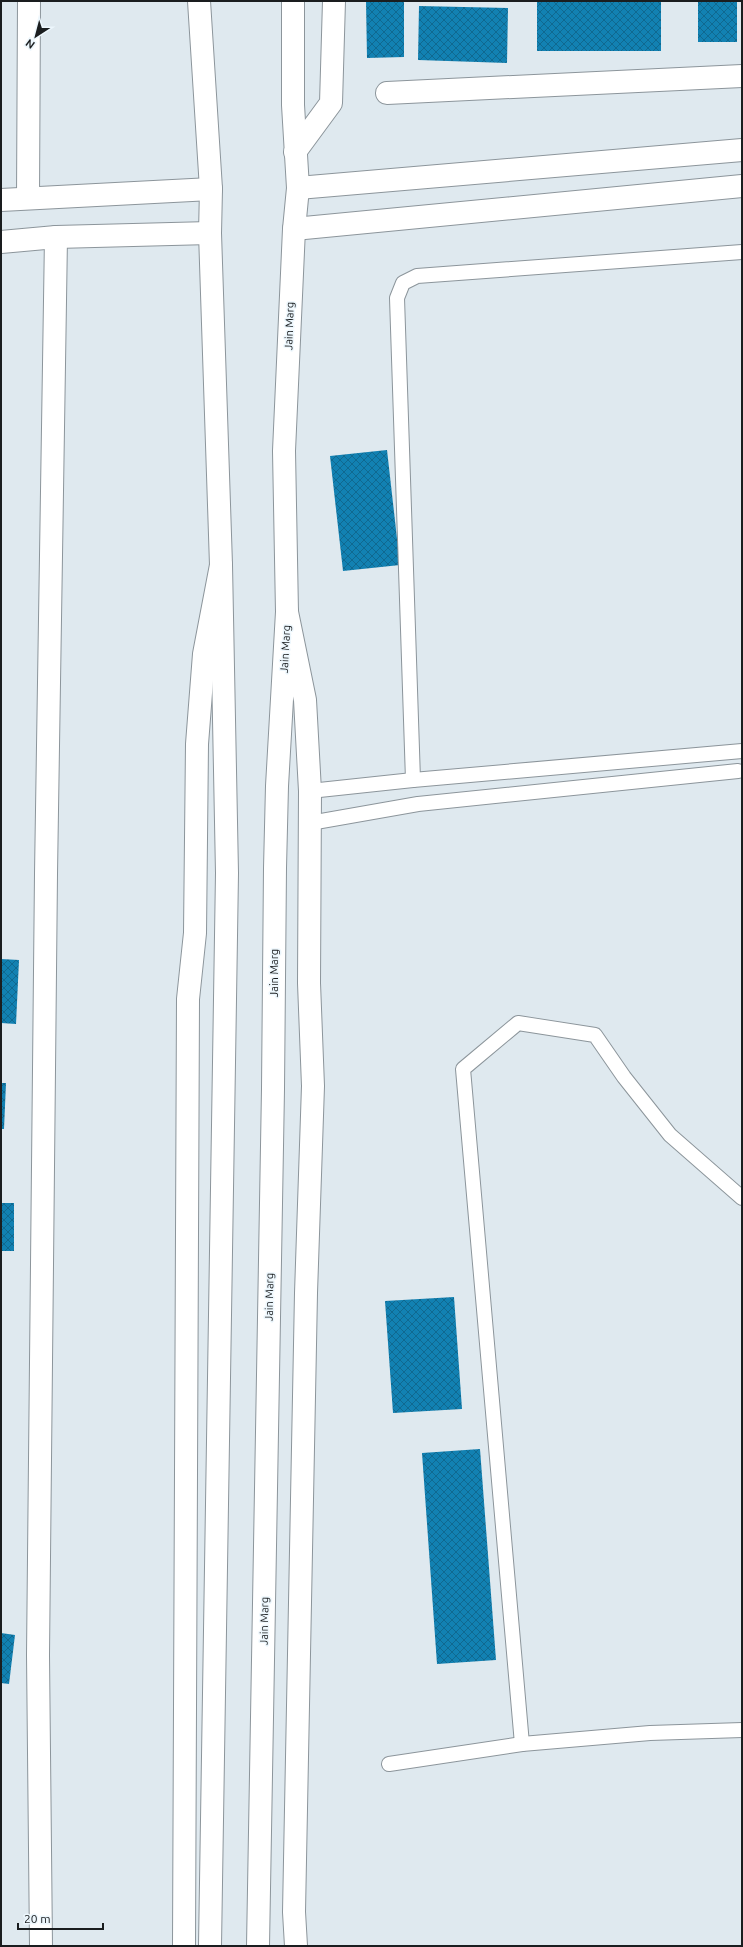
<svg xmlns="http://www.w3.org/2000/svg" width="743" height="1947" font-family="Ubuntu,sans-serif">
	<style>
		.building { fill: url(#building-cross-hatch) }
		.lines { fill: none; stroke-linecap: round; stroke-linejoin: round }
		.service-casing { stroke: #8c959b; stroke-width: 16 }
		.minor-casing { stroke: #8c959b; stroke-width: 24 }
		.tertiary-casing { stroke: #8c959b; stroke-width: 24 }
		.secondary-casing { stroke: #8c959b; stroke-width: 24 }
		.service { stroke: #fff; stroke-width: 14 }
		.minor { stroke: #fff; stroke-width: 22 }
		.tertiary { stroke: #fff; stroke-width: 22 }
		.secondary { stroke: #fff; stroke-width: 22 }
		.labels { text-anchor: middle; stroke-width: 3; stroke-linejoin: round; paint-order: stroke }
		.street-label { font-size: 11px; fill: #1a1d1f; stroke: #edf7fd }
	</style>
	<defs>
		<pattern id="building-cross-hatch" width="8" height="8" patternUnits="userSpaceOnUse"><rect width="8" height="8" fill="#1281b2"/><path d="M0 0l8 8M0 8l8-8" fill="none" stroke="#106990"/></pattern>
	</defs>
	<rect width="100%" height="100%" fill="#dfe9ef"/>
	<g class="building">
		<path d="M366 1H404V57L367 58Z"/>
		<rect x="537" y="1" width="124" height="50"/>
		<rect x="698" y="1" width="39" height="41"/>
		<path d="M419 6 508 8 507 63 418 60Z"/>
		<path d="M387 450 400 565 343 571 330 456Z"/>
		<path d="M1 959 19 960 16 1024 1 1023Z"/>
		<path d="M1 1083H6L4 1129H1Z"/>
		<rect x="1" y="1203" width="13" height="48"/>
		<path d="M454 1297 462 1409 393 1413 385 1301Z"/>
		<path d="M480 1449 496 1660 437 1664 422 1453Z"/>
		<path d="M1 1633 15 1635 9 1684 1 1683Z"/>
	</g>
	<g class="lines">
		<defs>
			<g id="service">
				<path d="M413 780 397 298 403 283 417 276 742 252"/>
				<path d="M310 791 413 780 742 751"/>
				<path d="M310 823 418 804 738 771"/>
				<path d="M522 1744 463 1069 518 1023 595 1035 624 1077 670 1135 742 1198"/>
				<path d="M389 1764 522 1744 650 1733 742 1730"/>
			</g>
			<g id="minor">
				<path d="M387 93 742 76"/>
				<path d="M295 152 331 103 334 1"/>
				<path d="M28 198 29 1"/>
				<path d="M41 1946 38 1655 46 874 56 237"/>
			</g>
			<g id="tertiary">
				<path d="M199 1 211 189 210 233 221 565 227 873 210 1946"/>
				<path d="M298 188 742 150"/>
				<path d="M1 200 211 189"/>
				<path d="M294 229 742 186"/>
				<path d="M1 242 56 237 210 233"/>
				<path d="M258 1946 273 1089 275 868 277 786 287 612 284 451 294 229 298 188 293 105V1"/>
			</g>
			<g id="secondary">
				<path d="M287 612 305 700 310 791 309 983 313 1086 306 1293 294 1912 296 1946"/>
				<path d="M184 1946 188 999 195 933 197 744 204 654 221 565"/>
			</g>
		</defs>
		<use href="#service" class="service-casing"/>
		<use href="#minor" class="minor-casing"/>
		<use href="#tertiary" class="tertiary-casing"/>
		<use href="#secondary" class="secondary-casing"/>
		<use href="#service" class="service"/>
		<use href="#minor" class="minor"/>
		<use href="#tertiary" class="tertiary"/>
		<use href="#secondary" class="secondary"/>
	</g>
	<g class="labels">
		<g class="street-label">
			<text transform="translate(289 326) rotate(-88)" y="4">Jain Marg</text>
			<text transform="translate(285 649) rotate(-87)" y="4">Jain Marg</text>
			<text transform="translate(274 973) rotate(-90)" y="4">Jain Marg</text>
			<text transform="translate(269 1297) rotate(-89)" y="4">Jain Marg</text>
			<text transform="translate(264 1621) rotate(-89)" y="4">Jain Marg</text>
		</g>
	</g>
	<rect width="743" height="1947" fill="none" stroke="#1a1d1f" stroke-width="4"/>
	<g transform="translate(36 36) rotate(216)" stroke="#edf7fd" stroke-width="3" paint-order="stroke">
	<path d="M0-3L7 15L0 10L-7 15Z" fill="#1a1d1f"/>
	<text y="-6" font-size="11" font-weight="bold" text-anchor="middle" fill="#1a1d1f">N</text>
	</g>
	<path d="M18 1923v6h85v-6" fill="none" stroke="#1a1d1f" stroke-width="2"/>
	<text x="24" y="1923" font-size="12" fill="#1a1d1f" stroke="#edf7fd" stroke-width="3" paint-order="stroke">20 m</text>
</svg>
